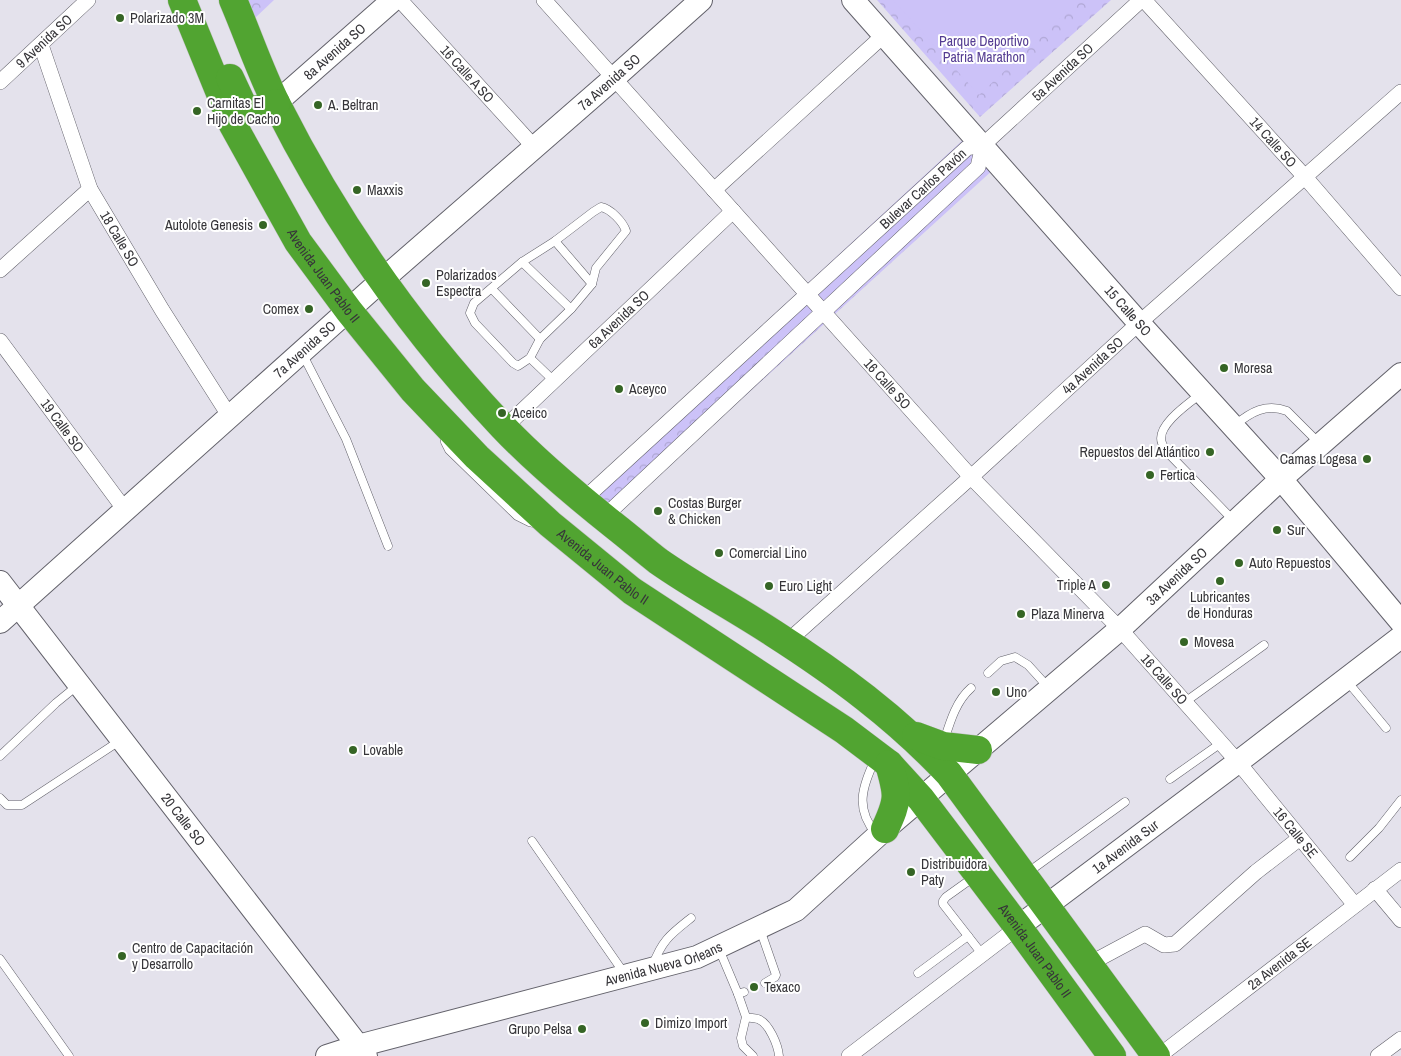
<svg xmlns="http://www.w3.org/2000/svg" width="1401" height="1056" font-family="'Archivo Narrow',sans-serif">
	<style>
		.forest { fill: url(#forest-crowns) }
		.pitch { fill: #ccc2f8 }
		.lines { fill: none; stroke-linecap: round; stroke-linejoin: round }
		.lane-casing { stroke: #62616a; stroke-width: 9 }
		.street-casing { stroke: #62616a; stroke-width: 16 }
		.secondary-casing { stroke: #62616a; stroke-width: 24 }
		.highway-casing { stroke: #c3c2c4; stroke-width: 29 }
		.lane { stroke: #fff; stroke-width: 8 }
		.street { stroke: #fff; stroke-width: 15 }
		.secondary { stroke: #fff; stroke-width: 22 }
		.highway { stroke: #51a431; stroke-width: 28 }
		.poi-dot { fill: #356525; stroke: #fff; stroke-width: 2 }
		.labels { text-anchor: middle; stroke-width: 4; stroke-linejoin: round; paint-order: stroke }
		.poi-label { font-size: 14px; fill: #363539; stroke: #fff; text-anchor: start }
		.street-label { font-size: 14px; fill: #363539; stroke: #fff }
		.park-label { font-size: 14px; fill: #543c92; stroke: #fff }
	</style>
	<defs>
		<pattern id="forest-crowns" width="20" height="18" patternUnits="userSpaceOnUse" patternTransform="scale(1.25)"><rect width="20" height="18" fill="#ccc2f8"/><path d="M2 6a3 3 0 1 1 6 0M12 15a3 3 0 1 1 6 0" fill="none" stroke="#b0a7d5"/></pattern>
	</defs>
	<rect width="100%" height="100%" fill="#e4e2ec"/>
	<g class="forest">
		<path d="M246 0H274L255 18Z"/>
		<path d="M877 0H1111L980 117Z"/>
		<path d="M977 127 1006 158 610 519 576 497Z"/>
	</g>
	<path class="pitch" d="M893 0H1080L979 95Z"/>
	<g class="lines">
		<defs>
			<g id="lane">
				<path d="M601 207C611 209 623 222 626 231L596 268 592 284 571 309 540 339 530 358 518 366 513 363 475 323 470 313 474 303 522 262 555 241 593 212Z"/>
				<path d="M555 241 592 284"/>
				<path d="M522 262 571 309"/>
				<path d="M492 289 540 339"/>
				<path d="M303 355 346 439 388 546"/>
				<path d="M530 358 554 381"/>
				<path d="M1202 393C1189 403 1155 426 1162 443 1163 447 1166 450 1168 453L1233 520"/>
				<path d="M1235 425C1251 412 1266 403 1287 411L1319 443"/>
				<path d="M445 435V442L449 450 517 516 529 522 534 523"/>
				<path d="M988 673 1001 661 1015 657 1028 665 1048 687"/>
				<path d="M1347 681 1386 728"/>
				<path d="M1185 702 1264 645"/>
				<path d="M944 741C950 722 956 701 971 688"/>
				<path d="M0 756 56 703 78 685"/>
				<path d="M875 759C863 787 854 807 876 834"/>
				<path d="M1170 779 1221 743"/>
				<path d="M0 798 7 805H22L121 740"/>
				<path d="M532 841 624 973"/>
				<path d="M1350 857 1379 828 1401 800"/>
				<path d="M1027 873 1125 802"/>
				<path d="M974 877 946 897 943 901V904L982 954"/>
				<path d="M760 929 776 975 775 977 765 983"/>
				<path d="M719 949 738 994 744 992"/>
				<path d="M0 959 69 1056"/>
				<path d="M653 965C662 940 671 934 691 918"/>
				<path d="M918 973 968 936"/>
				<path d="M738 994 746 1017 741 1038 743 1046 753 1056"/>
				<path d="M746 1017C749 1018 754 1018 758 1019 769 1023 778 1045 779 1056"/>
			</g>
			<g id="street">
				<path id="s1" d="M400 0 534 147"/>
				<path id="s2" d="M544 0 971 477 1120 629 1238 762 1355 905"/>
				<path id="s3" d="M1144 0 1305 177 1401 288"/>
				<path id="s4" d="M41 45 90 189 162 310 230 417"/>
				<path id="s5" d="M0 82 88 0"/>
				<path id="s6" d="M983 145 1141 0"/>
				<path d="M714 190 884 35"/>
				<path d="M0 270 90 189"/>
				<path id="s7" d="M0 341 125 510"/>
				<path id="s8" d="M504 428 733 211"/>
				<path id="s9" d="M583 500 967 148 983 145"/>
				<path d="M604 517 978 167 983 145"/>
				<path id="s10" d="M787 642 971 477 1139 323 1401 92"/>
				<path d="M1375 889 1401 920"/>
				<path d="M1089 964 1145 934 1164 945 1175 944 1256 872 1300 838"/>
				<path d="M849 1056 1018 927"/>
				<path id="s11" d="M1159 1056 1401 870"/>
				<path d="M1378 1056 1401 1039"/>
			</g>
			<g id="secondary">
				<path id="s12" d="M853 0 1139 323 1281 479 1401 622"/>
				<path id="s13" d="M276 103 393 0"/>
				<path id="s14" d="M0 582 366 1056"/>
				<path id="s15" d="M0 622 381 281 614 78 701 0"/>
				<path id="s16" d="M1018 927 1238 762 1401 637"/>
				<path id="s17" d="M327 1056 358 1046 697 957 796 910 885 829 1120 629 1281 479 1401 374"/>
			</g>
			<g id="highway">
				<path id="s18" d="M182 0 233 125 298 242 349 311 413 390 477 457 550 524 632 591 844 730 889 764 921 799 1018 927 1112 1056"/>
				<path d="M233 0C248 35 260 71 277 105 336 222 412 331 503 427 537 463 577 496 616 527 630 538 644 550 658 561 695 587 735 608 773 633 837 674 897 718 949 774L1156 1056"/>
				<path d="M230 78 244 108C256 112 265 108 276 103"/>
				<path d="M916 736 943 746 978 750"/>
				<path d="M885 829C899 799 898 795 889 764"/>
			</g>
		</defs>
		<use href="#lane" class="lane-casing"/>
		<use href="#street" class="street-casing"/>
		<use href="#secondary" class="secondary-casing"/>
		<use href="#highway" class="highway-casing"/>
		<use href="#lane" class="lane"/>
		<use href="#street" class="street"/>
		<use href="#secondary" class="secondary"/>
		<use href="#highway" class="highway"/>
	</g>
	<g class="poi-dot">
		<circle cx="120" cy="18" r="5"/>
		<circle cx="318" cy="105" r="5"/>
		<circle cx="197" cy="111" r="5"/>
		<circle cx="357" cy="190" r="5"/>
		<circle cx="263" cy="225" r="5"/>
		<circle cx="426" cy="283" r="5"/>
		<circle cx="309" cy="309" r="5"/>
		<circle cx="1224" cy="368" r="5"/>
		<circle cx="619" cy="389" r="5"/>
		<circle cx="502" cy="413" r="5"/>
		<circle cx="1210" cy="452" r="5"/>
		<circle cx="1367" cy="459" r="5"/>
		<circle cx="1150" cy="475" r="5"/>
		<circle cx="658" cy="511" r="5"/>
		<circle cx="1277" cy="530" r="5"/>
		<circle cx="719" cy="553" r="5"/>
		<circle cx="1239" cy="563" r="5"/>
		<circle cx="1220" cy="581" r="5"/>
		<circle cx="1106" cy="585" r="5"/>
		<circle cx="769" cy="586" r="5"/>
		<circle cx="1021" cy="614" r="5"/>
		<circle cx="1184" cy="642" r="5"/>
		<circle cx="996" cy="692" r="5"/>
		<circle cx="353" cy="750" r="5"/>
		<circle cx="911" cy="872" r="5"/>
		<circle cx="122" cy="956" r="5"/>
		<circle cx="754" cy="987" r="5"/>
		<circle cx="645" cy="1023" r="5"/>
		<circle cx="582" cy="1029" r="5"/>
	</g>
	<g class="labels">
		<g class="poi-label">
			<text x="130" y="23">Polarizado 3M</text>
			<text x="207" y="108">Carnitas El<tspan x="207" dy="16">Hijo de Cacho</tspan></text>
			<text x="328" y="110">A. Beltran</text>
			<text x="367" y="195">Maxxis</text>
			<text x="253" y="230" text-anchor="end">Autolote Genesis</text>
			<text x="436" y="280">Polarizados<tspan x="436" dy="16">Espectra</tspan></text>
			<text x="299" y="314" text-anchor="end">Comex</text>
			<text x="1234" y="373">Moresa</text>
			<text x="629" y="394">Aceyco</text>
			<text x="512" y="418">Aceico</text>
			<text x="1200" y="457" text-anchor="end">Repuestos del Atlántico</text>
			<text x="1357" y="464" text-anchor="end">Camas Logesa</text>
			<text x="1160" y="480">Fertica</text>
			<text x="668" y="508">Costas Burger<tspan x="668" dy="16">&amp; Chicken</tspan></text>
			<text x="1287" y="535">Sur</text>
			<text x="729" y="558">Comercial Lino</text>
			<text x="1249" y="568">Auto Repuestos</text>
			<text x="1096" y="590" text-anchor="end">Triple A</text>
			<text x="779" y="591">Euro Light</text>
			<text x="1220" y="602" text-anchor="middle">Lubricantes<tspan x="1220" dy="16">de Honduras</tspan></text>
			<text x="1031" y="619">Plaza Minerva</text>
			<text x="1194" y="647">Movesa</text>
			<text x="1006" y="697">Uno</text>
			<text x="363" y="755">Lovable</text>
			<text x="921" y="869">Distribuidora<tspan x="921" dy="16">Paty</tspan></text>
			<text x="132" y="953">Centro de Capacitación<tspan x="132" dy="16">y Desarrollo</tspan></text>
			<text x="764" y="992">Texaco</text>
			<text x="655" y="1028">Dimizo Import</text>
			<text x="572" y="1034" text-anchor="end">Grupo Pelsa</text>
		</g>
		<g class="street-label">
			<text dy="5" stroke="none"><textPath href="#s5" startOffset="60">9 Avenida SO</textPath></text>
			<text dy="5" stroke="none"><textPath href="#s13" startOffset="78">8a Avenida SO</textPath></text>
			<text dy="5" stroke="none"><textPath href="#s6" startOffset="108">5a Avenida SO</textPath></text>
			<text dy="5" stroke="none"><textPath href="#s1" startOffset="100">16 Calle A SO</textPath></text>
			<text dy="5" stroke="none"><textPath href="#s15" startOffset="814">7a Avenida SO</textPath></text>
			<text dy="5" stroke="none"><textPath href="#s3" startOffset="192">14 Calle SO</textPath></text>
			<text dy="5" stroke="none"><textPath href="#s9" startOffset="461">Bulevar Carlos Pavón</textPath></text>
			<text dy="5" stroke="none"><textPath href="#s4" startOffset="210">18 Calle SO</textPath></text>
			<text dy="5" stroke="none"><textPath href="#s18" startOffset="311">Avenida Juan Pablo II</textPath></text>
			<text dy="5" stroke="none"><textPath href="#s12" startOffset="415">15 Calle SO</textPath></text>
			<text dy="5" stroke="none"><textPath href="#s8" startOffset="158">6a Avenida SO</textPath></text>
			<text dy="5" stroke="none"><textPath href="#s15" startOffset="409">7a Avenida SO</textPath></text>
			<text dy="5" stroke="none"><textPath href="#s10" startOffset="412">4a Avenida SO</textPath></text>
			<text dy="5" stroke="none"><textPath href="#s2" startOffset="515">16 Calle SO</textPath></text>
			<text dy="5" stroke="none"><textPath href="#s7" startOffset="105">19 Calle SO</textPath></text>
			<text dy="5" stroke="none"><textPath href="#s18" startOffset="716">Avenida Juan Pablo II</textPath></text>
			<text dy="5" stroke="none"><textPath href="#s17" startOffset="999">3a Avenida SO</textPath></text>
			<text dy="5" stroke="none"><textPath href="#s2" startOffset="920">16 Calle SO</textPath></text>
			<text dy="5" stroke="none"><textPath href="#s14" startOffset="300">20 Calle SO</textPath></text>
			<text dy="5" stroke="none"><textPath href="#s2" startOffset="1122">16 Calle SE</textPath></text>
			<text dy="5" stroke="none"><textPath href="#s16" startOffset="134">1a Avenida Sur</textPath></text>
			<text dy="5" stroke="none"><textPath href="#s18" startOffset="1301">Avenida Juan Pablo II</textPath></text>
			<text dy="5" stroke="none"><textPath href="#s17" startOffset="349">Avenida Nueva Orleans</textPath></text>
			<text dy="5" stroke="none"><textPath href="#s11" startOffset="152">2a Avenida SE</textPath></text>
		</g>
		<g class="park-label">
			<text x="984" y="46">Parque Deportivo<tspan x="984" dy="16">Patria Marathon</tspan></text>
		</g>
	</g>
</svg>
